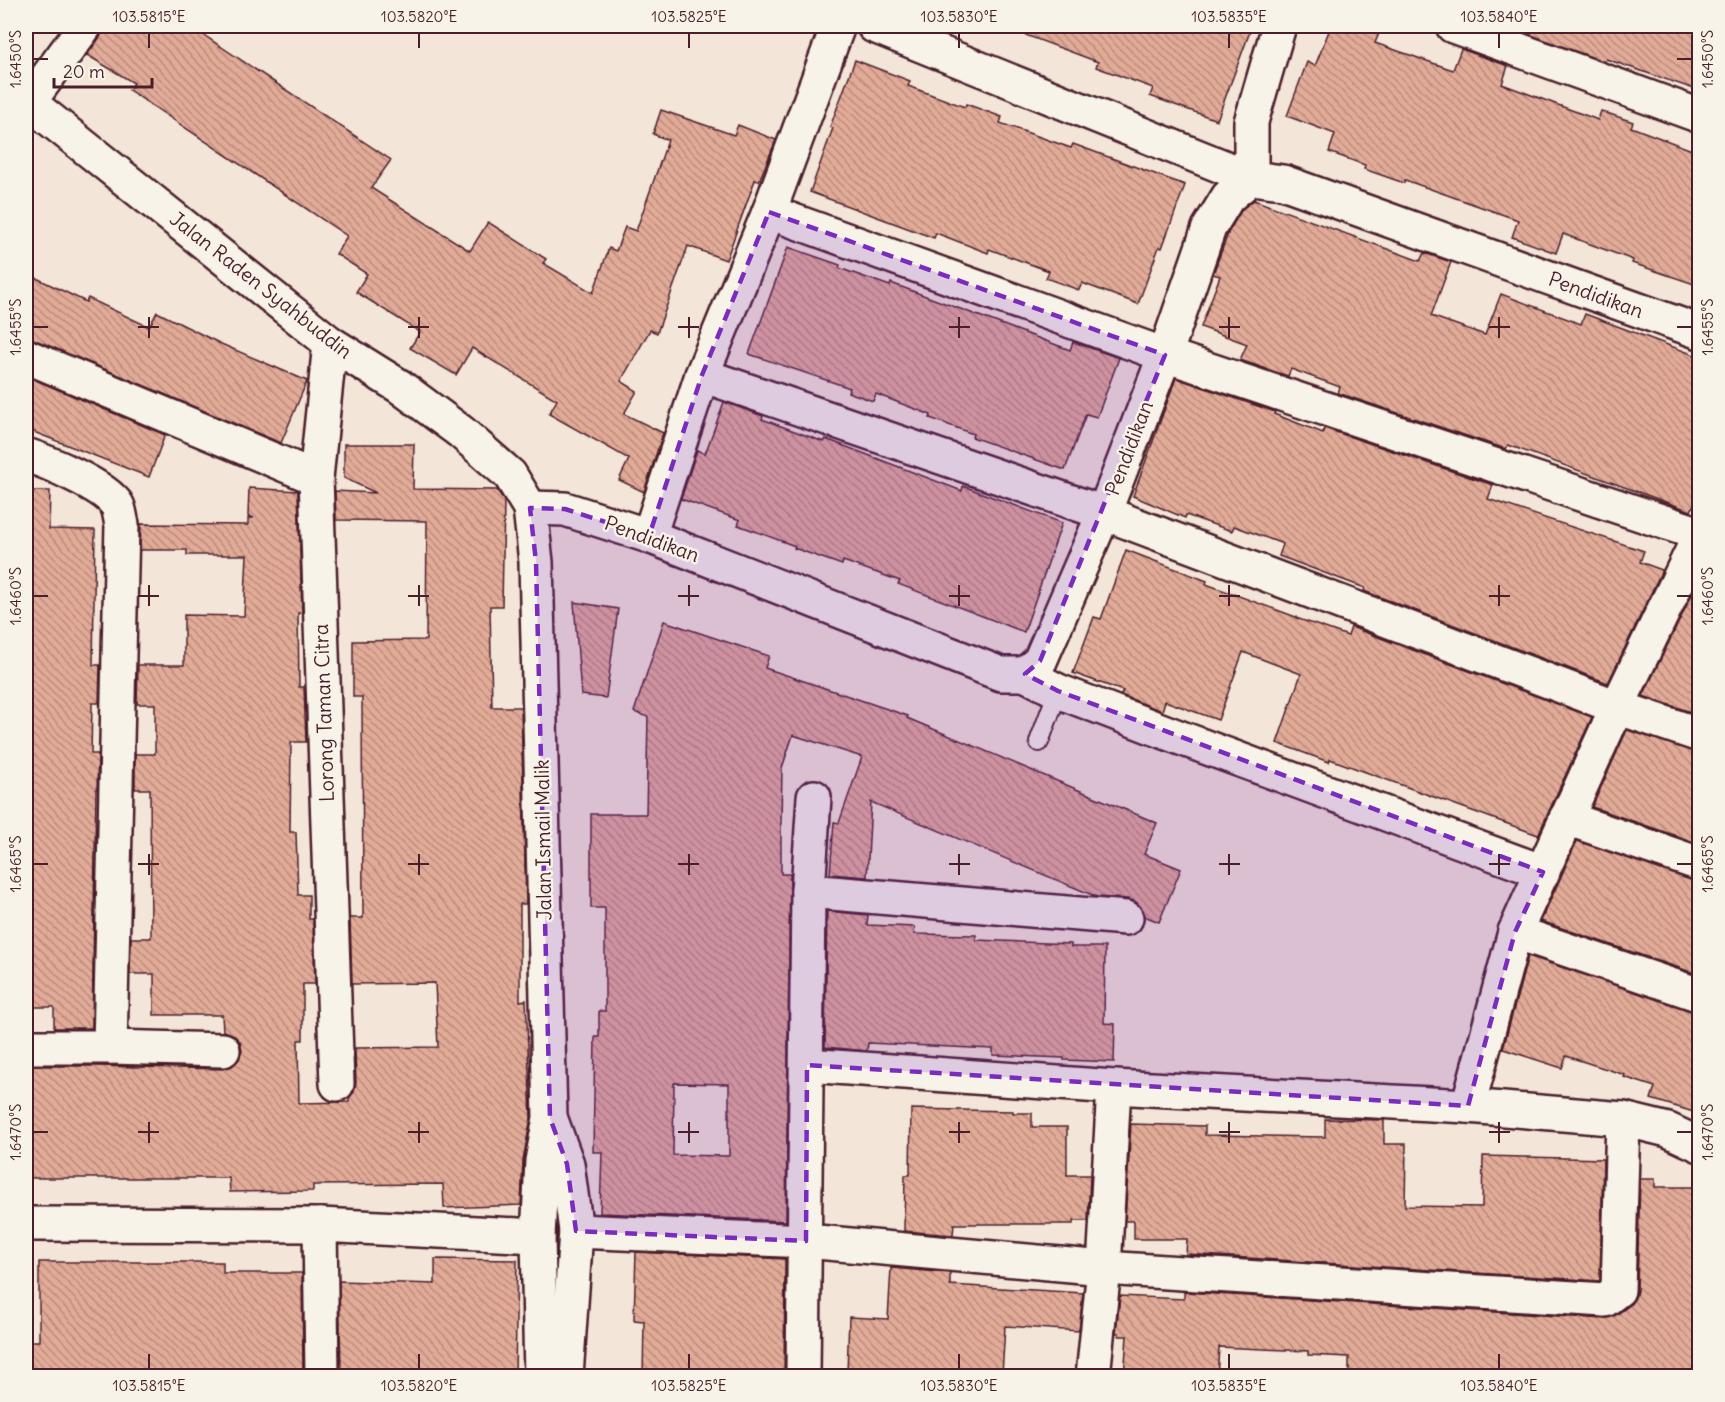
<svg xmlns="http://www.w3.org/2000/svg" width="1725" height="1402" font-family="Delius,sans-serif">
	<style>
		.building { fill: url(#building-back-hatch); stroke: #4a1f2b; stroke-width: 1.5; fill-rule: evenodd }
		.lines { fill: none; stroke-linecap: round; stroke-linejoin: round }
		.service-casing { stroke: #4a1f2b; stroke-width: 22 }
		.minor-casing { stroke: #4a1f2b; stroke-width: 38 }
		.tertiary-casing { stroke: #4a1f2b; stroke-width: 38 }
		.secondary-casing { stroke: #4a1f2b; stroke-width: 38 }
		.service { stroke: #f7f3e8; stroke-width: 18 }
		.minor { stroke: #f7f3e8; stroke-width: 33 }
		.tertiary { stroke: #f7f3e8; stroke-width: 33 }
		.secondary { stroke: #f7f3e8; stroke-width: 33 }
		.marked { fill: #7b2cbf; fill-opacity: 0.2; stroke: #7b2cbf; stroke-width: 4.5; stroke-dasharray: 12 8; stroke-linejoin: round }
		.ticks { fill: none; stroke: #4a1f2b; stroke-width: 2 }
		.labels { text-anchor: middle; stroke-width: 5; stroke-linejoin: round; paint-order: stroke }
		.street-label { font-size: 20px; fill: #4a1f2b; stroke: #f7f3e8 }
		.neatline { fill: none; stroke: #4a1f2b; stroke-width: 2 }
		.ticks-label { font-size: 15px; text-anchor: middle; fill: #4a1f2b }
	</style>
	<defs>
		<pattern id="building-back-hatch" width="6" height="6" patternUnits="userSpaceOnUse" patternTransform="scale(1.5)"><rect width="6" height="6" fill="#e2ab98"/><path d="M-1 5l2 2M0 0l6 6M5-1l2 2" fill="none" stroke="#b98b7c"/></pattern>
	</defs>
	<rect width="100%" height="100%" fill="#f3e5d8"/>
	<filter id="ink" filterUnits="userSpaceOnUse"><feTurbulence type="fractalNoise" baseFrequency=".0167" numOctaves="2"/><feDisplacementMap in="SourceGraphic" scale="12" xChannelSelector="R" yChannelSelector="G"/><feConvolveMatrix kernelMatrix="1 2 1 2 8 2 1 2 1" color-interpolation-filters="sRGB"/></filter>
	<g filter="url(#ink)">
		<g class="building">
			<path d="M105 26H190L391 160 371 188 470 251 488 222 546 259 543 263 593 293 609 248 616 251 625 227 636 231 668 140 653 134 661 110 734 135 738 125 776 140 759 181 755 180 726 260 688 246 657 333 650 330 621 381 637 391 624 414 663 433 644 492 619 480 629 459 549 414 557 400 472 348 456 375 410 348 420 332 356 292 367 274 336 254 347 236 129 90 134 83 87 55 100 37Z"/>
			<path d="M1007 26H1252L1217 120 1150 96 1153 88 1096 67 1098 62 1007 28Z"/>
			<path d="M1331 26H1382L1375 43 1453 70 1461 49 1508 66 1502 84 1598 120 1601 111 1633 122 1631 127 1700 153V286L1632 263 1633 260 1563 234 1556 253 1512 237 1518 220 1405 180 1404 183 1364 169 1365 165 1329 152 1335 134 1287 116 1307 62 1315 66Z"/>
			<path d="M1506 26H1700V91L1606 59 1605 62Z"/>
			<path d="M855 60 910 81 908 86 965 107 966 104 1002 117 1000 123 1071 148 1073 144 1185 185 1162 248 1159 247 1138 304 1082 283 1079 290 1046 278 1049 271 989 249 988 253 936 233 934 238 810 192 833 128 830 127Z"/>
			<path d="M1254 200 1420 261 1424 253 1451 262 1431 316 1485 335 1501 294 1581 324 1585 314 1700 357V490L1691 511 1508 445 1506 449 1338 393 1340 387 1291 369 1288 376 1240 360 1247 344 1201 327 1220 276 1213 274 1229 231 1242 209Z"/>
			<path d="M788 247 840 265 839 268 890 286 891 283 1070 350 1073 342 1119 358 1097 417 1086 414 1065 470 972 437 973 434 930 418 931 415 876 394 873 401 848 392 850 388 749 354Z"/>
			<path d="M26 273 86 302 88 298 149 327 157 312 219 343 307 381 281 443 33 339 26 338Z"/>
			<path d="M26 376 165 435 149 477 26 429Z"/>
			<path d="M1176 378 1275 412 1274 414 1323 433 1324 428 1493 485 1488 499 1644 551 1640 562 1662 570 1608 683 1364 591 1365 588 1279 556 1283 544 1234 526 1232 531 1186 515 1185 518 1133 496Z"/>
			<path d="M724 402 763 416 762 419 824 442 826 439 962 491 963 486 1062 523 1024 632 898 584 900 581 843 561 842 565 794 548 795 546 738 525 740 520 681 499 697 450 705 454Z"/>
			<path d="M344 444H414L413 489 497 490 504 501 502 606H490L492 707H521L526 904H520V1001L526 1000 531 1118 523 1160 521 1205 444 1208 443 1184 313 1185V1191L230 1192 229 1178H26V1066H95L222 1069 232 1066 239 1059 242 1051 240 1042 232 1034 223 1031 222 1015H154V974H130L131 938H151L150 789H135V754H155V704H137L138 665H184V615L244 616 247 555H187V550H140L141 524 248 525V518H254L248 516 249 488 298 491 302 613H298L299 687H304L306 742H291L290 832H296L298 895H309V919H313L315 984H303V1040H298L299 1103 349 1102V1098L354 1092 356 1083 355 1048 438 1047 435 983 352 984 350 918H363L362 697H353V641L426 640 427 521 336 520 335 491 376 493 344 478Z"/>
			<path d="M26 491H50L49 529 95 530 93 665H100L99 703H92L91 754H98L97 789H96L92 1028H54V1007H26Z"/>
			<path d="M1126 550 1207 581 1206 584 1296 617V618L1348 636 1351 627 1592 717 1538 835 1330 759 1329 762 1277 743 1301 674 1243 652 1218 720 1165 701 1162 711 1121 695 1123 691 1073 673 1094 617 1101 619Z"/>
			<path d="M1698 582H1700V715L1643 696Z"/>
			<path d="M574 602 618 609 606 698 581 695Z"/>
			<path d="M664 621 769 656 765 668 908 716 907 718 1157 823 1144 854 1181 869 1159 922 1144 916 1143 910 1136 902 1128 899 1097 897 871 802 867 877 830 874 834 822 839 823 862 757 793 735 782 768 781 822V874H790L786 1221 600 1213 602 1152H593L595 1037H599V1011H605V908H591V814H646L648 717 634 712ZM674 1083 729 1084V1156L673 1155Z"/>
			<path d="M1627 730 1700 753V844L1592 807Z"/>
			<path d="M1577 841 1700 882V975L1541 921Z"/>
			<path d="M827 911 868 915 867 925 915 927 914 934 976 935V940L1071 944V947H1105L1104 1023 1115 1024 1114 1062 1064 1060V1058L993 1055V1049L868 1043 867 1051 825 1047Z"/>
			<path d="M1528 956 1700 1013V1114L1651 1099 1655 1087 1624 1077 1625 1075 1566 1056 1562 1068 1503 1049Z"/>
			<path d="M911 1109 1013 1111V1113H1032V1127H1067V1175H1090L1088 1221H1073V1224H954L953 1235 904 1231 905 1175H910Z"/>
			<path d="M1325 1119 1384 1120V1144H1406L1405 1206 1482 1207 1483 1156 1603 1159 1600 1281 1186 1254 1187 1239H1134V1221H1125L1131 1124 1205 1126V1135L1325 1137Z"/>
			<path d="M1640 1179H1655V1187H1700V1377H1635L1543 1373V1377H1349V1357L1308 1355V1351L1219 1347 1217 1377H1124L1127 1336H1119V1333H1116L1120 1296 1184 1299V1292L1604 1319 1616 1315 1630 1305 1635 1298 1637 1291Z"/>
			<path d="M636 1252 785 1259 784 1377H643L644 1321 634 1320Z"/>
			<path d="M435 1259 517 1260 515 1377H449V1373L341 1370 339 1281 435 1284Z"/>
			<path d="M39 1262H223V1273H302L303 1377H26V1341H39Z"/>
			<path d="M891 1268 950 1273V1285L1083 1293 1079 1331 1005 1326 1002 1375 975 1374V1377H901L847 1374 849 1317 888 1319Z"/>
		</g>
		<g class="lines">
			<defs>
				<path id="service" d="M1039 742 1058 691"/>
				<g id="minor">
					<path d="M874 26 1251 178V122L1279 26"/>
					<path d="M1453 26 1700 116"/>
					<path d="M29 102 85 26"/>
					<path d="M769 212 1165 355 1700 534"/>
					<path d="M330 343 316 478 337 1084"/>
					<path d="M26 356 316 478"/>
					<path d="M702 375 1104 513 1617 707 1700 735"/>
					<path d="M26 455C48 462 105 486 117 505 120 510 120 518 122 524L110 1047"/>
					<path d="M649 536 702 375 769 212 838 26"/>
					<path d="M1025 674 1058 691 1181 738 1543 872"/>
					<path d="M1566 818 1700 864"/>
					<path d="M808 891 1126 918"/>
					<path d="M1515 932 1700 995"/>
					<path d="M26 1047H110L223 1050"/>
					<path d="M807 1065 1114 1087 1468 1106 1623 1119 1668 1130 1700 1145"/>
					<path d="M1468 1106 1515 932 1617 707 1700 535"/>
					<path d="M26 1224 320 1225 538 1236"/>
					<path d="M320 1225 322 1376"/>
					<path d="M576 1231 806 1241 1104 1268 1605 1300 1618 1290 1623 1119"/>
					<path d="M803 1376 808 891 814 797"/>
					<path d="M1093 1376 1104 1268 1114 1087"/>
				</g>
				<path id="tertiary" d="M530 508 565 509 649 536 1001 674H1025L1040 661 1104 513 1165 355 1209 228 1228 197 1251 178 1283 182 1700 332"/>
				<g id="secondary">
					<path d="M26 100 330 343 399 386 461 432 510 475 530 508 536 562 550 1118 542 1161 538 1236 541 1376"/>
					<path d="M551 1120 567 1164 576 1231 566 1376"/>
				</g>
			</defs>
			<use href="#service" class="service-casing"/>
			<use href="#minor" class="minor-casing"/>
			<use href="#tertiary" class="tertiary-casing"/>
			<use href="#secondary" class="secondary-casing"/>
			<use href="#service" class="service"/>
			<use href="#minor" class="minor"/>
			<use href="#tertiary" class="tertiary"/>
			<use href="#secondary" class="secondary"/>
		</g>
	</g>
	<path class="marked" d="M769 212 1165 355 1040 661 1025 674 1058 691 1543 872 1515 932 1468 1106 807 1065 806 1241 576 1231 567 1164 550 1118 536 562 530 508 565 509 649 536 702 375Z"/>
	<path class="ticks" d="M149 33V48M419 33V48M689 33V48M959 33V48M1229 33V48M1499 33V48M33 59H48M1677 59H1692M149 317V338M419 317V338M689 317V338M959 317V338M1229 317V338M1499 317V338M33 327H48M138 327H159M408 327H429M678 327H699M949 327H970M1219 327H1240M1489 327H1510M1677 327H1692M149 585V606M419 585V606M689 585V606M959 585V606M1229 585V606M1499 585V606M33 596H48M138 596H159M408 596H429M678 596H699M949 596H970M1219 596H1240M1489 596H1510M1677 596H1692M149 854V875M419 854V875M689 854V875M959 854V875M1229 854V875M1499 854V875M33 864H48M138 864H159M408 864H429M678 864H699M949 864H970M1219 864H1240M1489 864H1510M1677 864H1692M149 1122V1143M419 1122V1143M689 1122V1143M959 1122V1143M1229 1122V1143M1499 1122V1143M33 1132H48M138 1132H159M408 1132H429M678 1132H699M949 1132H970M1219 1132H1240M1489 1132H1510M1677 1132H1692M149 1354V1369M419 1354V1369M689 1354V1369M959 1354V1369M1229 1354V1369M1499 1354V1369"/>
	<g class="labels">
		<g class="street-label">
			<text transform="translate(261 285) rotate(38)" y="7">Jalan Raden Syahbuddin</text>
			<text transform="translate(1596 295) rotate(20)" y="7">Pendidikan</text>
			<text transform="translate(1129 448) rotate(-69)" y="7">Pendidikan</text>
			<text transform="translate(652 539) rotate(20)" y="7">Pendidikan</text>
			<text transform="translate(324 713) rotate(-92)" y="7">Lorong Taman Citra</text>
			<text transform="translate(543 840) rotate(-91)" y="7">Jalan Ismail Malik</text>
		</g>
	</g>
	<rect width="1725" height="1402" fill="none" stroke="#f7f3e8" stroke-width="66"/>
	<path d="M54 78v9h98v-9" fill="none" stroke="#4a1f2b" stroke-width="3"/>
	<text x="63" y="78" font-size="18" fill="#4a1f2b" stroke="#f7f3e8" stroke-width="4.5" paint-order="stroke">20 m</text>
	<rect x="33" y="33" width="1659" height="1336" class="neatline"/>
	<g class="ticks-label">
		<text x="149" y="22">103.5815°E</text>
		<text x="419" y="22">103.5820°E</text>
		<text x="689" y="22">103.5825°E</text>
		<text x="959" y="22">103.5830°E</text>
		<text x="1229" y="22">103.5835°E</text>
		<text x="1499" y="22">103.5840°E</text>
		<text transform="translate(16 59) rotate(-90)" y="5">1.6450°S</text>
		<text transform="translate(1708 59) rotate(-90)" y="5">1.6450°S</text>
		<text transform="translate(16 327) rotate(-90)" y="5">1.6455°S</text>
		<text transform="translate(1708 327) rotate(-90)" y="5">1.6455°S</text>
		<text transform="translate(16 596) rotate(-90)" y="5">1.6460°S</text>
		<text transform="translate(1708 596) rotate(-90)" y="5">1.6460°S</text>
		<text transform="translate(16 864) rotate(-90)" y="5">1.6465°S</text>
		<text transform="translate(1708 864) rotate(-90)" y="5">1.6465°S</text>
		<text transform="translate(16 1132) rotate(-90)" y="5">1.6470°S</text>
		<text transform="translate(1708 1132) rotate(-90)" y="5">1.6470°S</text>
		<text x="149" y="1391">103.5815°E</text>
		<text x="419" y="1391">103.5820°E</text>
		<text x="689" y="1391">103.5825°E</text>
		<text x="959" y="1391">103.5830°E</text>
		<text x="1229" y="1391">103.5835°E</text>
		<text x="1499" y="1391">103.5840°E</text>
	</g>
</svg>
